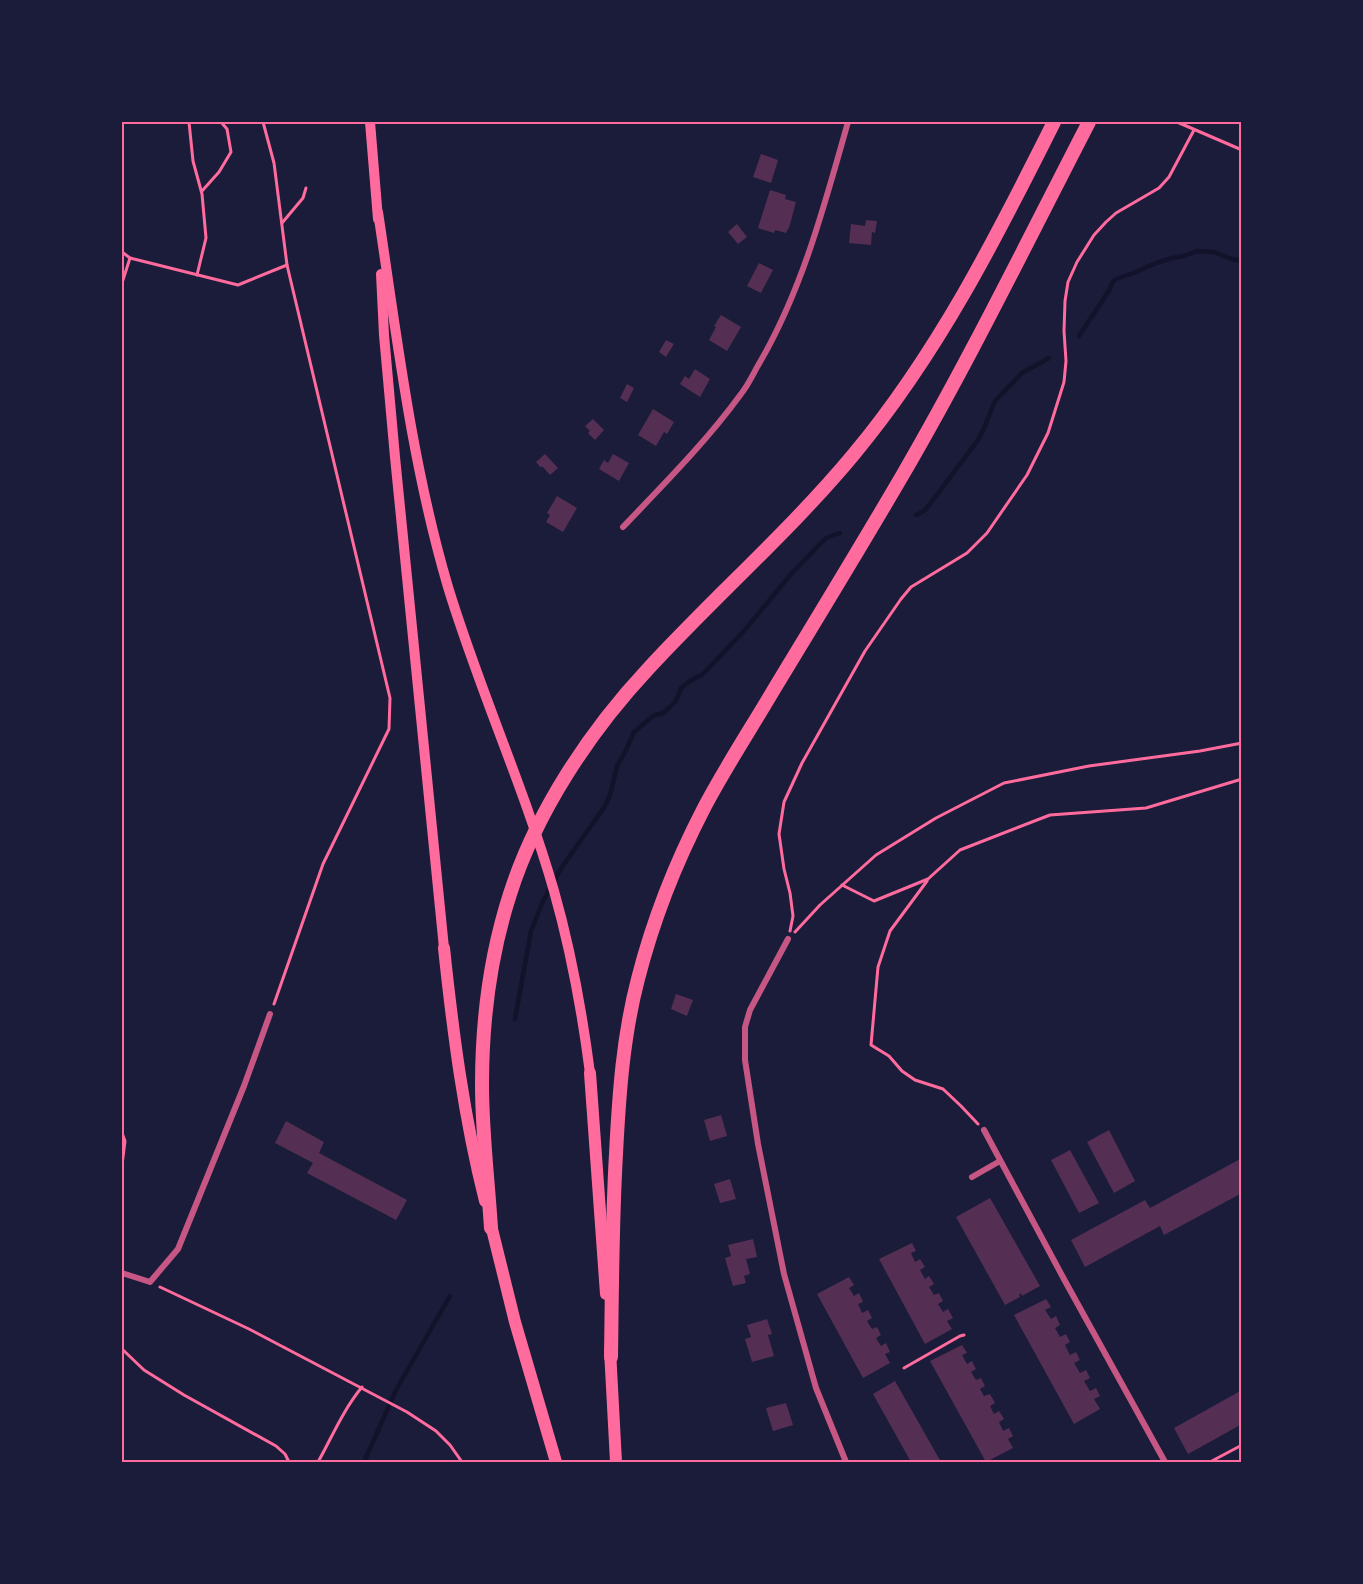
<svg xmlns="http://www.w3.org/2000/svg" width="1363" height="1584" font-family="Quicksand,sans-serif">
	<style>
		.lines { fill: none; stroke-linecap: round; stroke-linejoin: round }
		.stream { stroke: #12122b; stroke-width: 4.5 }
		.building { fill: #542f53 }
		.path { stroke: #ff6b9d; stroke-width: 3 }
		.minor { stroke: #c65784; stroke-width: 6 }
		.secondary { stroke: #ff6b9d; stroke-width: 10 }
		.trunk { stroke: #ff6b9d; stroke-width: 12 }
		.motorway { stroke: #ff6b9d; stroke-width: 14 }
		.neatline { fill: none; stroke: #ff6b9d; stroke-width: 2 }
	</style>
	<rect width="100%" height="100%" fill="#1b1b3a"/>
	<g class="lines">
		<g class="stream">
			<path d="M1079 336 1110 289 1112 283 1116 279 1136 272 1156 263 1172 258 1184 256 1197 251 1214 252 1232 259 1242 261"/>
			<path d="M916 515 924 511 930 504 978 440 984 428 995 401 1022 373 1049 358"/>
			<path d="M515 1019 531 931 543 901 562 867 605 806 610 795 617 766 626 750 634 732 653 716 663 713 669 708 676 701 681 688 690 681 703 674 744 631 791 574 826 538 840 533"/>
			<path d="M364 1462 396 1390 450 1296"/>
		</g>
	</g>
	<g class="building">
		<path d="M761 154 778 160 771 183 753 177Z"/>
		<path d="M770 190 786 195 785 199 796 202 789 228 788 229 786 233 775 230 774 233 758 228Z"/>
		<path d="M866 220 877 221 875 233 872 232 871 245 849 243 851 224 865 226Z"/>
		<path d="M737 224 747 237 738 244 728 232Z"/>
		<path d="M759 263 773 270 761 293 747 286Z"/>
		<path d="M721 315 741 327 727 351 709 340 716 327 714 326Z"/>
		<path d="M666 340 674 344 666 357 659 352Z"/>
		<path d="M695 369 710 379 700 397 680 384 685 376 689 379Z"/>
		<path d="M627 384 634 388 627 402 620 398Z"/>
		<path d="M653 409 674 422 667 434 664 432 656 446 638 435Z"/>
		<path d="M593 419 604 430 595 440 588 433 590 431 585 426Z"/>
		<path d="M545 454 558 468 550 475 542 466 541 468 536 462Z"/>
		<path d="M613 454 629 463 619 481 599 469 604 460 608 463Z"/>
		<path d="M557 496 577 508 563 532 546 522 550 515 547 513Z"/>
		<path d="M676 994 693 1000 687 1016 671 1009Z"/>
		<path d="M721 1115 727 1136 710 1141 704 1120Z"/>
		<path d="M286 1121 324 1142 319 1153 407 1200 396 1220 307 1173 313 1163 275 1143Z"/>
		<path d="M1109 1130 1135 1181 1114 1193 1087 1142Z"/>
		<path d="M1070 1150 1099 1203 1079 1213 1051 1160Z"/>
		<path d="M1242 1158V1193L1164 1235 1160 1226 1085 1267 1071 1240 1145 1200 1150 1208Z"/>
		<path d="M730 1179 736 1199 720 1203 714 1184Z"/>
		<path d="M990 1198 1040 1286 1022 1296 1021 1293 1019 1295 1020 1297 1005 1305 956 1217Z"/>
		<path d="M753 1239 757 1257 746 1259 750 1274 744 1276 746 1283 733 1286 725 1258 731 1256 728 1245Z"/>
		<path d="M912 1243 916 1251 911 1253 915 1262 920 1259 925 1267 920 1270 925 1279 929 1276 934 1284 929 1287 934 1295 939 1293 943 1301 938 1304 943 1312 948 1309 953 1318 947 1321 952 1329 925 1344 879 1259Z"/>
		<path d="M849 1277 854 1285 849 1288 854 1296 859 1293 863 1302 858 1304 862 1313 868 1310 872 1318 867 1321 872 1329 877 1327 881 1335 876 1338 881 1346 886 1343 890 1352 885 1354 890 1363 863 1378 817 1294Z"/>
		<path d="M1046 1299 1051 1307 1045 1310 1051 1319 1056 1316 1060 1325 1055 1328 1060 1337 1066 1334 1070 1342 1065 1345 1070 1355 1076 1352 1080 1360 1074 1363 1080 1373 1086 1370 1090 1378 1084 1381 1090 1391 1096 1388 1100 1396 1094 1399 1100 1409 1074 1424 1014 1315Z"/>
		<path d="M767 1319 772 1334 768 1335 774 1356 752 1362 745 1339 751 1337 747 1325Z"/>
		<path d="M962 1345 967 1353 962 1355 967 1364 972 1361 976 1369 971 1372 976 1380 981 1378 985 1386 980 1389 984 1396 990 1394 995 1403 990 1406 994 1414 999 1411 1004 1419 999 1422 1003 1431 1009 1428 1013 1436 1008 1439 1013 1448 986 1462 930 1361Z"/>
		<path d="M895 1381 941 1462H911L873 1394Z"/>
		<path d="M1242 1390V1424L1188 1454 1174 1428Z"/>
		<path d="M786 1403 793 1425 773 1431 766 1408Z"/>
	</g>
	<g class="lines">
		<g class="path">
			<path d="M189 122 193 161 202 194 206 238 197 275"/>
			<path d="M263 122 274 163 287 265 390 698 389 729 323 864 274 1004"/>
			<path d="M1177 122 1242 150"/>
			<path d="M202 191 219 172 231 152 227 129 221 122"/>
			<path d="M282 223 303 198 306 188"/>
			<path d="M122 252 130 258 238 285 287 265"/>
			<path d="M122 283 130 258"/>
			<path d="M927 881 890 931 878 967 871 1045 889 1056 902 1071 915 1080 943 1089 961 1106 978 1124"/>
			<path d="M842 885 874 901 928 879 960 850 1050 815 1146 808 1242 779"/>
			<path d="M790 931 793 916 790 893 784 869 779 834 784 802 802 763 865 651 901 599 911 587 967 553 987 533 1027 475 1048 433 1064 382 1066 361 1064 331 1065 301 1068 282 1077 262 1094 235 1106 222 1116 213 1159 188 1169 177 1194 130"/>
			<path d="M795 932 820 905 876 855 936 818 1004 783 1089 766 1200 751 1242 743"/>
			<path d="M122 1133 125 1141 122 1165"/>
			<path d="M160 1287 249 1329 407 1412 436 1431 450 1445 462 1462"/>
			<path d="M122 1349 144 1370 184 1395 276 1446 285 1454 289 1462"/>
			<path d="M904 1368 960 1336 964 1335"/>
			<path d="M318 1462C332 1437 343 1410 362 1387"/>
			<path d="M1210 1462 1242 1445"/>
		</g>
		<g class="minor">
			<path d="M623 527C664 484 706 442 741 394 749 384 754 372 760 362 803 288 825 203 848 122"/>
			<path d="M788 939 750 1010 745 1027V1060L758 1144 784 1274 816 1388 846 1462"/>
			<path d="M984 1130 1065 1281 1165 1462"/>
			<path d="M972 1177 1000 1161"/>
			<path d="M122 1273 150 1282 178 1249 244 1086 270 1014"/>
		</g>
		<g class="secondary">
			<path d="M370 122 378 219"/>
			<path d="M378 212C397 338 412 465 448 587 479 689 524 787 554 891 571 951 582 1011 590 1073"/>
			<path d="M381 274 384 335 395 457 444 948"/>
		</g>
		<g class="trunk">
			<path d="M444 948C453 1033 464 1118 485 1201"/>
			<path d="M590 1073 606 1294"/>
			<path d="M490 1221 515 1322 556 1462"/>
			<path d="M610 1350 616 1462"/>
		</g>
		<g class="motorway">
			<path d="M491 1228C488 1180 482 1133 482 1085 482 1021 490 956 510 894 536 812 590 731 648 669 715 596 791 530 854 454 938 353 996 238 1054 122"/>
			<path d="M611 1357C612 1289 612 1222 616 1154 619 1095 623 1036 638 979 653 920 676 862 704 808 725 768 750 730 773 691 816 620 860 548 902 476 969 361 1028 240 1089 122"/>
		</g>
	</g>
	<rect width="1363" height="1584" fill="none" stroke="#1b1b3a" stroke-width="246"/>
	<rect x="123" y="123" width="1117" height="1338" class="neatline"/>
</svg>
